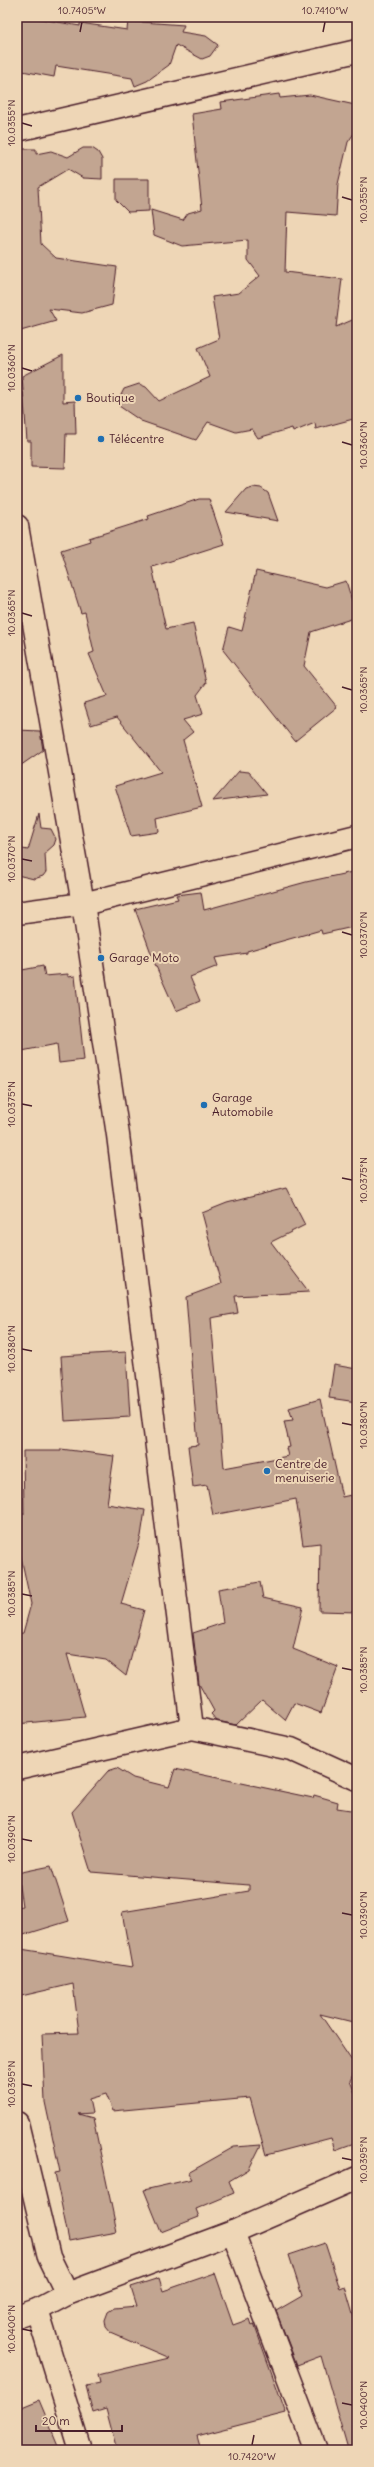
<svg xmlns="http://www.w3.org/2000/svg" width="374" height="2467" font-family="Delius,sans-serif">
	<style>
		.building { fill: #c2a591; stroke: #4a1f2b }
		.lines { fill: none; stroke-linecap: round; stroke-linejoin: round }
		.minor-casing { stroke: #4a1f2b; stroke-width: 25 }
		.minor { stroke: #eed6b6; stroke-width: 22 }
		.ticks { fill: none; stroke: #4a1f2b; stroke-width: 1.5 }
		.poi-dot { fill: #1f6fb2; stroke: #eed6b6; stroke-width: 1.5 }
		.labels { text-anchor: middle; stroke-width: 4; stroke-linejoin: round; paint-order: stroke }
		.poi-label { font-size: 12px; fill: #4a1f2b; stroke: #eed6b6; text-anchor: start }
		.neatline { fill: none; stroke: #4a1f2b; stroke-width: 1.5 }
		.ticks-label { font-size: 10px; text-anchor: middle; fill: #4a1f2b }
	</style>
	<rect width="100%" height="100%" fill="#eed6b6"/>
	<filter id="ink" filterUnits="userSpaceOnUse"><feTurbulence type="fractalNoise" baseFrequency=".025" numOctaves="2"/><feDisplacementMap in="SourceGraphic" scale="8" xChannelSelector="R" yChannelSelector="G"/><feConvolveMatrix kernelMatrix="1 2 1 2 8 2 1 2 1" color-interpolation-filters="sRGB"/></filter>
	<g filter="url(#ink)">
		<g class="building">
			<path d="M17 17H30L80 26V23L127 30 128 21 184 25 181 32 206 36 218 45 210 56 202 59 176 45 169 65 147 81 135 86 132 78 56 66 54 77 17 70Z"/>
			<path d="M279 94 280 98 310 95 355 105 357 129 348 142 338 184 336 216 287 212 285 272 342 279 336 327 357 318V418L316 429 315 423 293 432 292 428 258 438 252 429 236 432 208 422 196 440 141 421 119 406 121 395 124 389 139 384 146 387 159 401 210 377 198 348 219 339 212 297 239 293 260 276 248 260V240L182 246 154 235 151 210 183 220 188 213 202 209 192 114 222 109 221 102Z"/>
			<path d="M83 148H92L98 152 102 159V179L83 178 68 169 38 187 41 244 56 258 117 267 112 305 82 313 49 309 56 321 17 332V149H36V154L51 151 68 157Z"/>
			<path d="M116 179H149V211L128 212 116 200Z"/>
			<path d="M63 355V402L75 401 76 434H66L65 468 31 467V441H27L22 376Z"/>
			<path d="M253 487 261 488 268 493 278 521 226 512 246 489Z"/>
			<path d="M199 499H209L224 544 152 567 166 629 193 623 206 683 197 695 203 714 183 720 193 732 183 740 202 807 157 818 159 832 131 836 115 786 161 772 117 717 91 725 84 703 107 696 89 654 94 652 85 612 81 613 61 550 90 541 89 538 149 519 148 516Z"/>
			<path d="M256 571 326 587 346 581 357 617 311 632 304 666 337 707 295 741 223 650 229 627 242 631Z"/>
			<path d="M17 730 40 731 43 750 17 768Z"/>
			<path d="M239 771 249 772 267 794 213 801Z"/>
			<path d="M39 814 41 828 51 829 56 839 54 845 45 853 46 872 43 876 34 879 17 875V848L28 850Z"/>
			<path d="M357 871V926L322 934 321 930 247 951V953L215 958 218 966 190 977 200 1001 176 1011 155 964 135 909 178 899 176 895 201 892 204 910 306 882Z"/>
			<path d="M43 966 45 976 68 974V977L75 976 84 1060 59 1063 57 1044 17 1052V971Z"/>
			<path d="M286 1188 305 1225 271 1242 309 1292 235 1296 238 1313 211 1318 224 1468 288 1456 286 1448 290 1447 284 1421 293 1420 289 1408 320 1399 342 1497 351 1495 357 1523V1612L319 1611 320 1543 303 1545 296 1499 213 1515 207 1485 193 1487 188 1446 198 1445 186 1297 221 1284 202 1213 227 1203Z"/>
			<path d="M126 1352 130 1417 65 1421 61 1356Z"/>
			<path d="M334 1365 357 1369V1402L329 1398Z"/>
			<path d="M61 1449 114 1456 107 1504 145 1510 141 1536 121 1604 144 1610 126 1676 106 1660 67 1654 85 1717 17 1724V1634L23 1633 31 1604 17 1538V1515L24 1514 23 1451H61Z"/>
			<path d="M260 1582 263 1598 303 1607 293 1649 338 1667 321 1713 294 1703 285 1720 262 1700 236 1725 217 1721 211 1714 214 1711 199 1684 193 1633 223 1623 218 1589Z"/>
			<path d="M117 1768 133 1778 169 1787 175 1769 313 1798 314 1795 338 1802 337 1808 357 1811V2023L320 2014 354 2064V2072L350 2081 357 2098V2142L335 2150 331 2138 266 2155 250 2098 113 2111 106 2094 89 2099 92 2113 78 2114 93 2118 117 2232 69 2241 55 2173 60 2172 45 2102 42 2034 79 2033 73 1984 17 1997V1956L23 1955 21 1949 132 1967 122 1912 249 1891V1885L91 1872 72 1812 108 1771Z"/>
			<path d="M51 1866 69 1921 17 1937V1907L22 1906 17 1873Z"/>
			<path d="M261 2145 249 2169 229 2181 234 2193 196 2209 199 2217 161 2232 144 2190 192 2179 188 2173 234 2147Z"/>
			<path d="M325 2243 340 2289 345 2287 357 2328V2450H348L321 2356 297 2365 276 2311 302 2296 289 2255Z"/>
			<path d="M215 2273 233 2325 250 2319 252 2325 254 2324 286 2413 197 2436 201 2450H117L106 2409 93 2413 86 2386 100 2383 98 2375 169 2358 111 2333 106 2327 105 2320 108 2312 114 2308 137 2306 131 2287 159 2278 163 2291Z"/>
			<path d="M39 2400 60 2450H17V2409Z"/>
		</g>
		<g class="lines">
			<defs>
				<g id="minor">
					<path d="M17 130 357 51"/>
					<path d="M17 526 83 904 118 1135 192 1728 291 1749 357 1779"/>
					<path d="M17 913 83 904 357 836"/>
					<path d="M17 1768 192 1728"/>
					<path d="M17 2123 49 2257 67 2294"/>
					<path d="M233 2232 316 2450"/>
					<path d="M37 2310 80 2450"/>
					<path d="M17 2317 37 2310 67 2294 233 2232 357 2178"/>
				</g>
			</defs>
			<use href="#minor" class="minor-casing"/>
			<use href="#minor" class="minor"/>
		</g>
	</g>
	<path class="ticks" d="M80 32 82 22M323 32 325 22M22 123 32 126M342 197 352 200M22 368 32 371M342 442 352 445M22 613 32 616M342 687 352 690M22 859 32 861M342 932 352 935M22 1104 32 1106M342 1178 352 1180M22 1349 32 1351M342 1423 352 1425M22 1594 32 1596M342 1668 352 1670M22 1839 32 1841M342 1913 352 1915M22 2084 32 2086M342 2158 352 2160M22 2329 32 2331M342 2403 352 2405M252 2445 254 2435"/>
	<g class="poi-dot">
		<circle cx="78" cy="398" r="4"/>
		<circle cx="101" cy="439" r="4"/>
		<circle cx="101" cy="958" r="4"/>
		<circle cx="204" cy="1105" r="4"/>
		<circle cx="267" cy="1471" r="4"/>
	</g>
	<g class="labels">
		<g class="poi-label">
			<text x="86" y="402">Boutique</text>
			<text x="109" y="443">Télécentre</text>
			<text x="109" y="962">Garage Moto</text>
			<text x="212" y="1102">Garage<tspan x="212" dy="14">Automobile</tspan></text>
			<text x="275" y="1468">Centre de<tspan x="275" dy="14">menuiserie</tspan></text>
		</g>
	</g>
	<rect width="374" height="2467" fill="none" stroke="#eed6b6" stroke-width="44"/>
	<path d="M36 2425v6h86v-6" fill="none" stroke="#4a1f2b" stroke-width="2"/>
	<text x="42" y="2425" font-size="12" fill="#4a1f2b" stroke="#eed6b6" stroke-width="3" paint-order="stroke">20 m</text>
	<rect x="22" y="22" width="330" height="2423" class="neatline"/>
	<g class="ticks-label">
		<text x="82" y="14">10.7405°W</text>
		<text x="325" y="14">10.7410°W</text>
		<text transform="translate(11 123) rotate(-90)" y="4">10.0355°N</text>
		<text transform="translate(363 200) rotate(-90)" y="4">10.0355°N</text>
		<text transform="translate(11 368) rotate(-90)" y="4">10.0360°N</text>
		<text transform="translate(363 445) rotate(-90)" y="4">10.0360°N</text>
		<text transform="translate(11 613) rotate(-90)" y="4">10.0365°N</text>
		<text transform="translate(363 690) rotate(-90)" y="4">10.0365°N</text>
		<text transform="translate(11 859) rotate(-90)" y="4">10.0370°N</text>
		<text transform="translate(363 935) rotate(-90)" y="4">10.0370°N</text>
		<text transform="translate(11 1104) rotate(-90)" y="4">10.0375°N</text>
		<text transform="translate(363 1180) rotate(-90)" y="4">10.0375°N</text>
		<text transform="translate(11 1349) rotate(-90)" y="4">10.0380°N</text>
		<text transform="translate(363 1425) rotate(-90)" y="4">10.0380°N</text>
		<text transform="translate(11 1594) rotate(-90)" y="4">10.0385°N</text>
		<text transform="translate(363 1670) rotate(-90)" y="4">10.0385°N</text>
		<text transform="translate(11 1839) rotate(-90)" y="4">10.0390°N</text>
		<text transform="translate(363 1915) rotate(-90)" y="4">10.0390°N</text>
		<text transform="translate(11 2084) rotate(-90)" y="4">10.0395°N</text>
		<text transform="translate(363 2160) rotate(-90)" y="4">10.0395°N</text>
		<text transform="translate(11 2329) rotate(-90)" y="4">10.0400°N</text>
		<text transform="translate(363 2405) rotate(-90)" y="4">10.0400°N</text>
		<text x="252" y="2460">10.7420°W</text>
	</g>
</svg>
